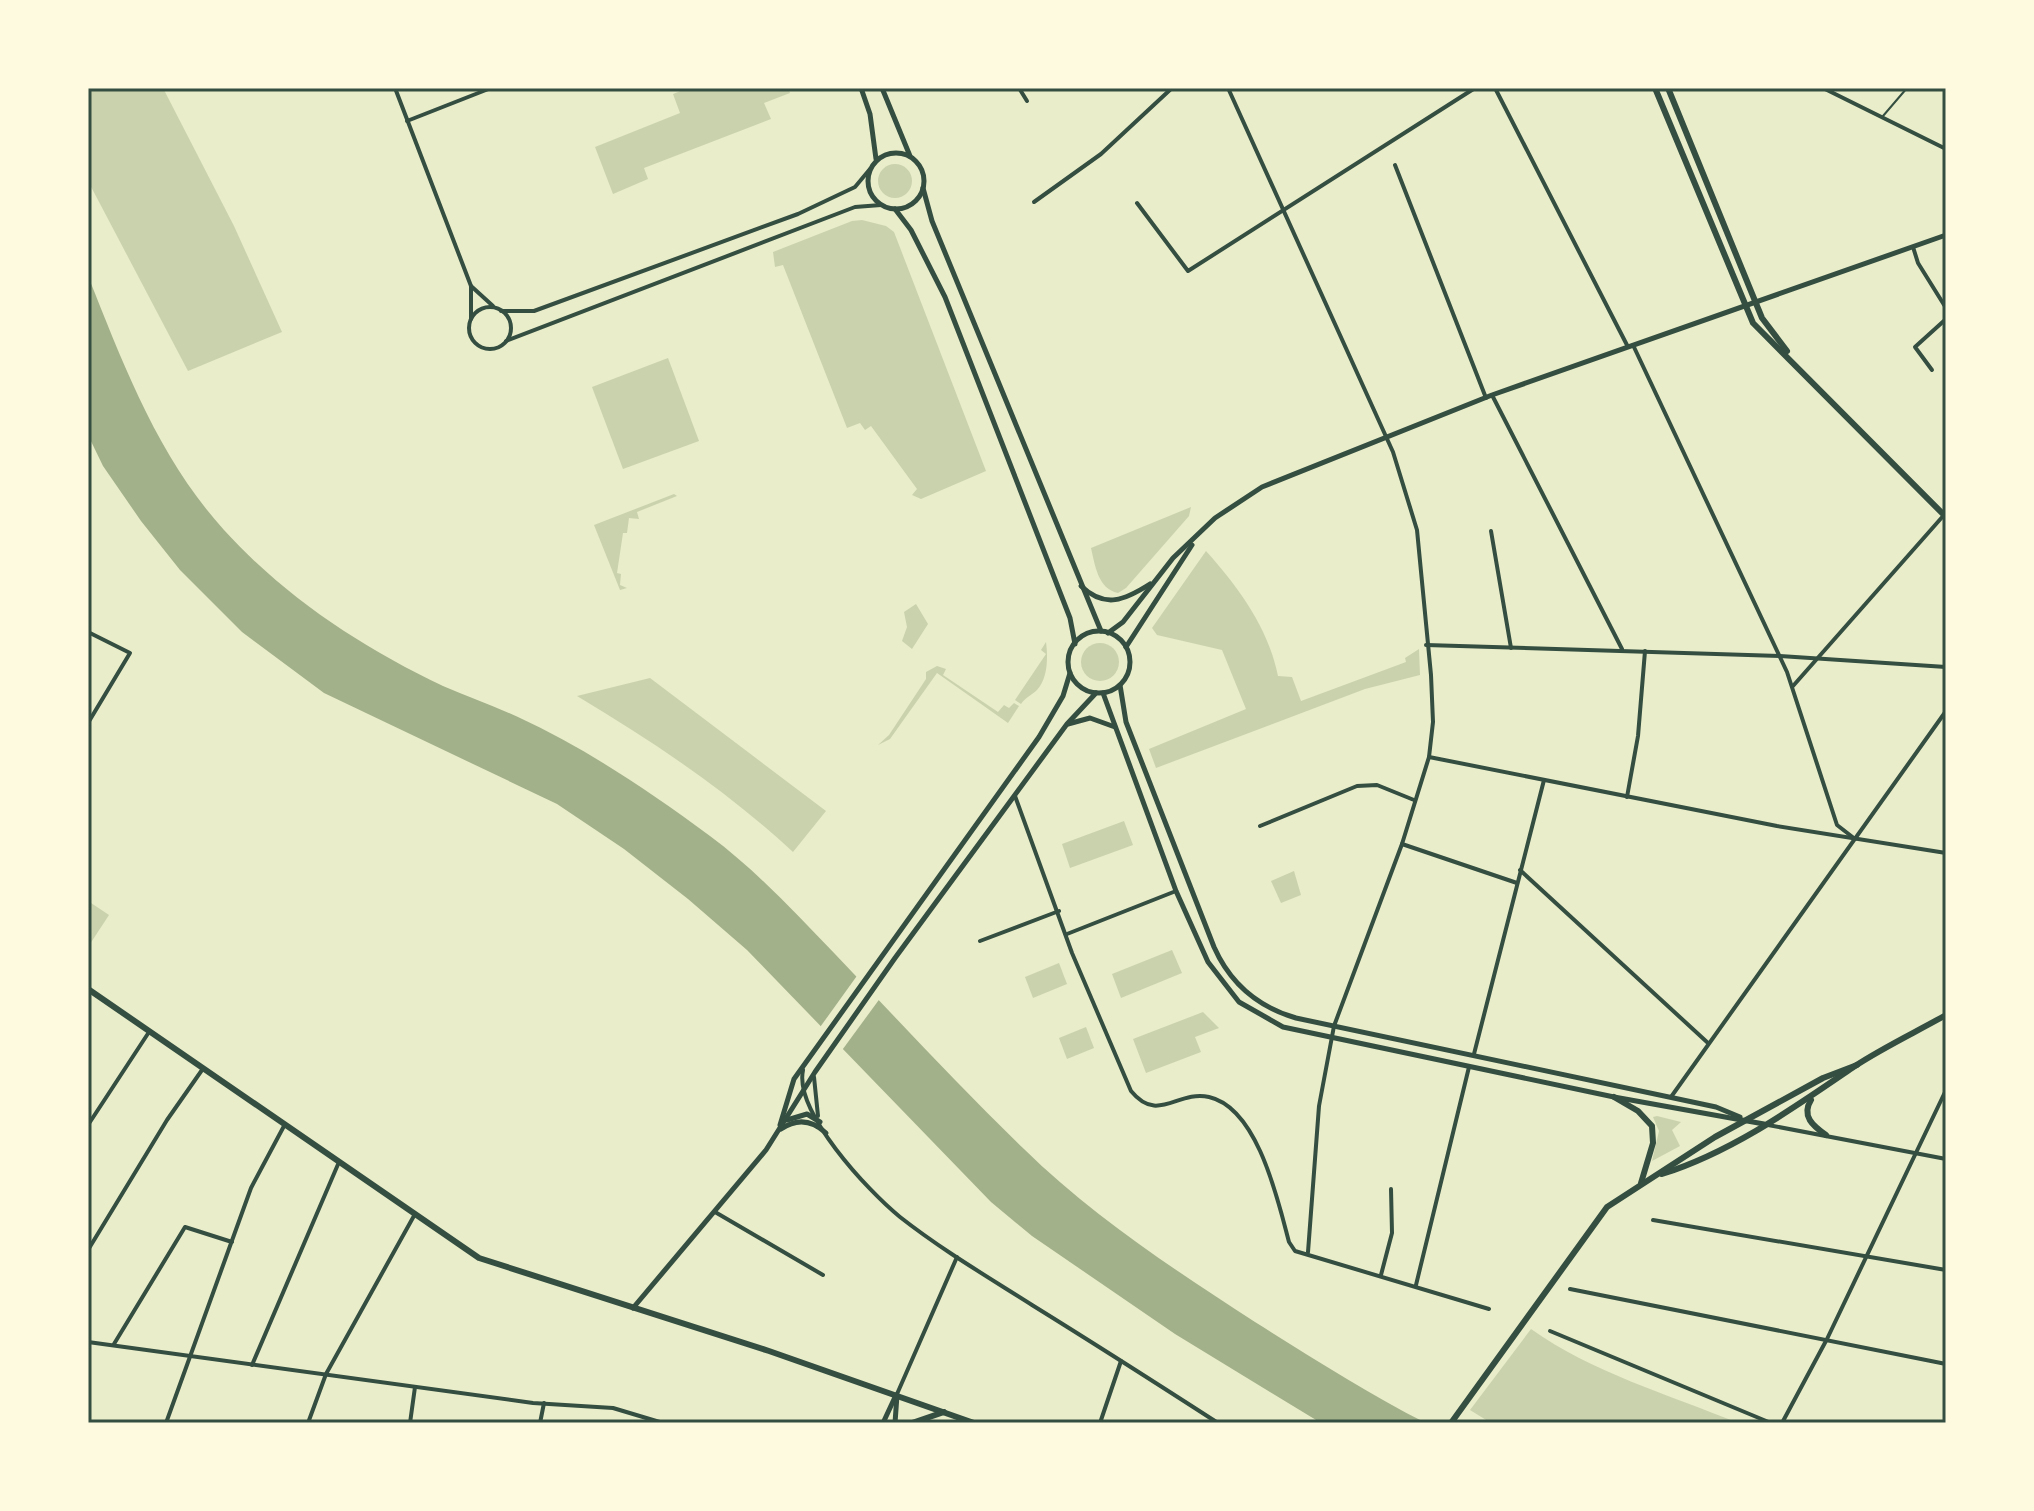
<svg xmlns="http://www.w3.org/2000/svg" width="2034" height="1511" font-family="Barlow,sans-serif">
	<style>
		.green { fill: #cad2ad }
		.water { fill: #a3b18a }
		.pier { fill: #e9edc9 }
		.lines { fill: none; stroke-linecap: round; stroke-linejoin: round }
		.service { stroke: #344e41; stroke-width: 2 }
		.minor { stroke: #344e41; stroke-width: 4 }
		.tertiary { stroke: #344e41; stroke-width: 5 }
		.secondary { stroke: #344e41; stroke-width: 6 }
		.neatline { fill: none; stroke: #344e41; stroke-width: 3 }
	</style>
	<rect width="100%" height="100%" fill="#e9edc9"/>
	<g class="green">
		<path d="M88 88H163L234 226 282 332 188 371 88 181Z"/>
		<path d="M688 88H788L790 93 764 103 771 119 644 168 648 179 613 194 595 147 680 113 673 94Z"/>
		<circle cx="895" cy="181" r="17"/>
		<path d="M862 220 886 226 894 232 986 471 921 499 912 495 917 489 871 426 865 430 860 423 847 428 783 265 775 267 773 252 852 221Z"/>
		<path d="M668 358 699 441 623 469 592 387Z"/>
		<path d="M674 494 677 496 637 512 639 519 629 518 627 533H623L617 573 621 574 620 585 627 588 620 590 594 525Z"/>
		<path d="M1191 507 1189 516 1126 588 1118 593C1098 589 1095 565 1091 548Z"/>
		<path d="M1206 551C1239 588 1268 627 1278 676L1292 677 1301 701 1406 662 1405 658 1419 649 1420 675 1365 689 1156 768 1149 749 1246 709 1222 650 1157 635 1152 628Z"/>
		<path d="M916 604 928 624 912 649 902 641 907 627 904 612Z"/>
		<path d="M1046 642C1048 657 1048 678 1037 690 1032 695 1026 697 1021 704L1015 700 1046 654 1041 650Z"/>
		<circle cx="1100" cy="662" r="19"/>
		<path d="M937 666 946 669 943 675 998 712 1004 705 1009 708 1014 703 1019 706 1008 723 937 673 890 739 878 745 889 735 926 679V672Z"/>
		<path d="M650 678 826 811 793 852C727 791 654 742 577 696Z"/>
		<path d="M1124 821 1133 845 1070 868 1062 844Z"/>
		<path d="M1294 871 1301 895 1281 903 1271 881Z"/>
		<path d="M88 901 109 915 88 947Z"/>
		<path d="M1172 950 1182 973 1121 998 1112 974Z"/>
		<path d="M1059 963 1067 984 1033 998 1025 977Z"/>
		<path d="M1203 1012 1219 1028 1195 1037 1201 1052 1146 1073 1133 1039Z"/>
		<path d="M1086 1027 1094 1048 1067 1059 1059 1038Z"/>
		<path d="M1657 1116 1681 1122 1672 1130 1680 1146 1652 1161 1659 1131 1653 1117Z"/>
		<path d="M1531 1329C1591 1372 1670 1395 1738 1423H1491L1470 1410Z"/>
	</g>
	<path class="water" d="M88 276C124 366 158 457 224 530 285 597 361 647 443 686 468 697 494 706 518 717 587 749 649 791 710 836 756 870 795 913 835 954 897 1019 959 1086 1024 1149 1092 1216 1175 1270 1255 1322 1311 1357 1367 1393 1426 1423H1321L1175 1334 1032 1236 991 1202 747 950 688 899 624 849 557 804 324 693 242 632 180 570 141 521 103 466 88 435Z"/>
	<path class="pier" d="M859 973 881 997 840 1053 818 1030Z"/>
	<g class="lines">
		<path class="service" d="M1883 116 1907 88"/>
		<g class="minor">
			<path d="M395 88 471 286V319"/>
			<path d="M1019 88 1027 101"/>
			<path d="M1228 88 1393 452 1417 530 1431 675 1433 722 1429 757 1402 844 1334 1026 1319 1106 1308 1252"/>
			<path d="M1495 88 1628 347"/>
			<path d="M1823 88 1946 149"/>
			<path d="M407 121 491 88"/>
			<path d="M1395 165 1486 398"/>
			<path d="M1034 202 1101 154 1172 88"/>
			<path d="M1137 203 1188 271 1475 88"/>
			<path d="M1913 247 1918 263 1946 308"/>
			<path d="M471 286 493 306"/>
			<circle cx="490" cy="328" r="21"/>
			<path d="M501 311H534L798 214 855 187 870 169"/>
			<path d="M506 341 855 207 881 205"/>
			<path d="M1633 345 1787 672 1837 825 1855 839"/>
			<path d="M1932 370 1915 347 1946 319"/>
			<path d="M1492 395 1622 649"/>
			<path d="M1491 531 1511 648"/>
			<path d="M88 632 130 653 88 723"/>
			<path d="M1426 645 1780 656 1946 667"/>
			<path d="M1793 686 1944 515"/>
			<path d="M1429 757 1777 826 1946 853"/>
			<path d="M1015 796 1072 953 1131 1091C1158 1124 1177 1090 1209 1097 1258 1108 1278 1201 1289 1242L1295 1251 1489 1309"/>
			<path d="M1627 797 1638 736 1645 651"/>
			<path d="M1260 826 1357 786 1377 785 1414 800"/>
			<path d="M1402 844 1517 883"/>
			<path d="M1520 870 1708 1043"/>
			<path d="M1067 934 1176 891"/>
			<path d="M980 941 1059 911"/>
			<path d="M1474 1054 1544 780"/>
			<path d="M803 1070C794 1112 868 1191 900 1217 942 1250 988 1277 1032 1305 1095 1344 1156 1383 1218 1423"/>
			<path d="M814 1077 818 1116"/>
			<path d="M1671 1097 1946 711"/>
			<path d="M88 1125 149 1032"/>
			<path d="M1768 1125 1946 1159"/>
			<path d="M715 1212 823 1275"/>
			<path d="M1653 1220 1946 1270"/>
			<path d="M88 1250 167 1120 202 1070"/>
			<path d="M1381 1275 1392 1233 1391 1189"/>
			<path d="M1416 1285 1469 1067"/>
			<path d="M1570 1289 1946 1364"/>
			<path d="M1550 1331 1771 1423"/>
			<path d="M88 1342 533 1403 613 1408 663 1423"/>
			<path d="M114 1344 185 1227 232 1242"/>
			<path d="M252 1365 339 1162"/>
			<path d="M897 1394 957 1257"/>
			<path d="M166 1423 251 1188 284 1126"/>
			<path d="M308 1423 326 1374 415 1214"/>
			<path d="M410 1423 415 1387"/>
			<path d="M540 1423 544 1403"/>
			<path d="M1100 1423 1121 1361"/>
			<path d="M1782 1423 1827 1339 1946 1090"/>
		</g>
		<g class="tertiary">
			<path d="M861 88 870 114 876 159"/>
			<path d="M882 88 910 156"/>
			<circle cx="896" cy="181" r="28"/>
			<path d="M923 188 932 221 1101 631"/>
			<path d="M895 209 911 230 945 297 1070 618 1075 644"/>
			<path d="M1081 586C1105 609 1125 600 1150 584"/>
			<circle cx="1099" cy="662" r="31"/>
			<path d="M1108 633 1123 622 1173 558 1215 518 1262 487 1492 395 1946 235"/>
			<path d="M1126 647 1192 545"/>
			<path d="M1120 685 1126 722 1214 947C1230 983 1258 1007 1296 1018L1716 1107 1740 1117"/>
			<path d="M1103 693 1176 891 1208 962 1239 1002 1283 1027 1614 1097 1764 1124"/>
			<path d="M1068 724 1090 718 1115 727"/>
			<path d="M787 1120 807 1114 820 1122"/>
			<path d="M780 1125 794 1079 1039 737 1063 696 1070 673"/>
			<path d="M781 1129C797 1118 812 1120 826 1133"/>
			<path d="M633 1308 766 1150 815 1072 895 958 1067 724 1096 693"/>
			<path d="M883 1423 896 1395"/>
			<path d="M895 1423 897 1395"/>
		</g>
		<g class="secondary">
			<path d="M1655 88 1753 323 1946 517"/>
			<path d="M1668 88 1762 318 1787 351"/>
			<path d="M88 989 479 1258 769 1351 974 1423"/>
			<path d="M1614 1097 1638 1111 1652 1126 1653 1143 1641 1183"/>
			<path d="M1811 1100C1801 1116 1813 1126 1826 1135"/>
			<path d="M1662 1174C1732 1152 1795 1107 1855 1066 1884 1047 1916 1032 1946 1015"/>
			<path d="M912 1423 944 1412"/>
			<path d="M1451 1423 1607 1207 1715 1137 1823 1078 1857 1065"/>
		</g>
	</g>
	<rect width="2034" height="1511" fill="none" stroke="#fefae0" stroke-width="180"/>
	<rect x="90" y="90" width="1854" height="1331" class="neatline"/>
</svg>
